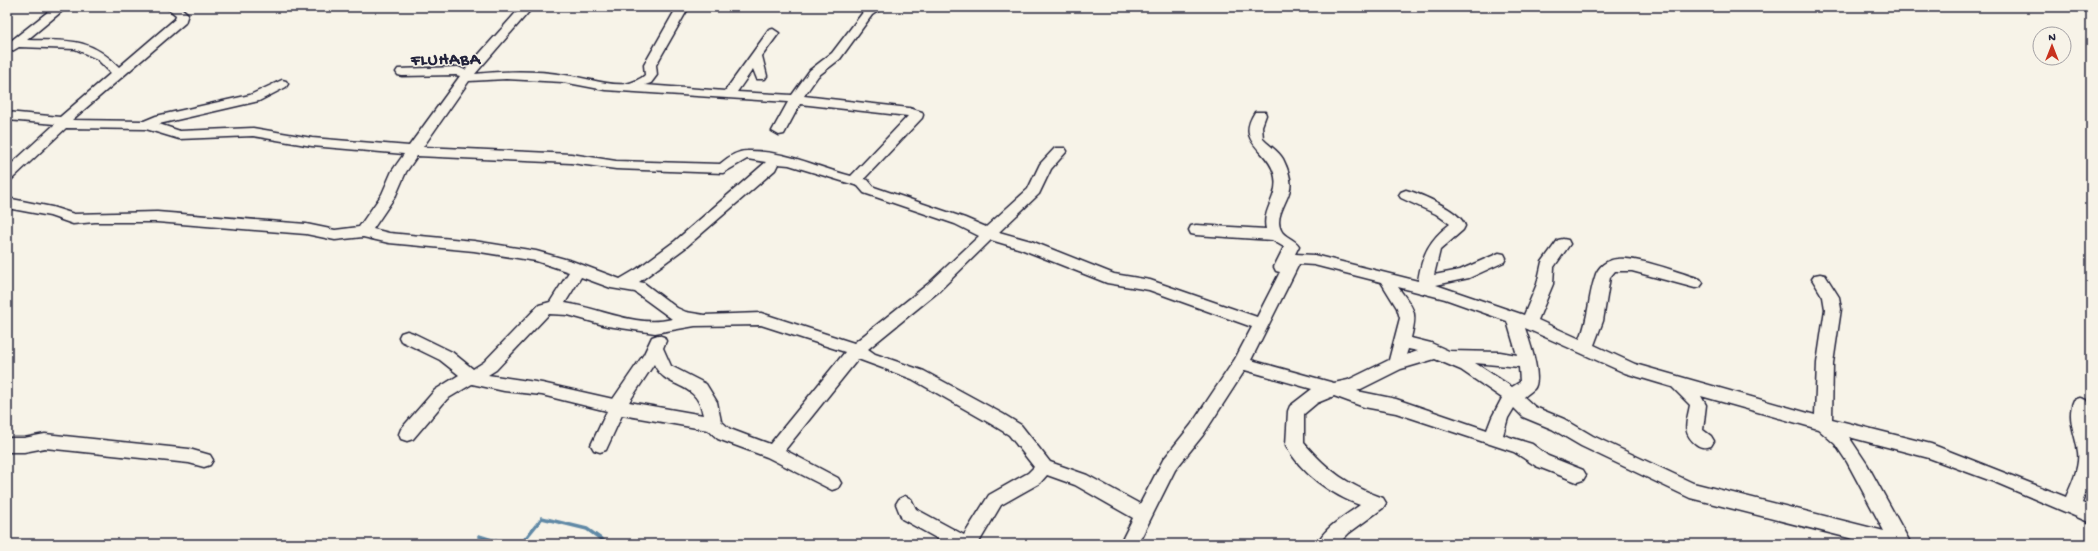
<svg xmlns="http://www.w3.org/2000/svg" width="2098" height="551" font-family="'Gochi Hand',sans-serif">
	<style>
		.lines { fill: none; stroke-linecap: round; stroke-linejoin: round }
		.stream { stroke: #6189a6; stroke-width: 3.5 }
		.minor-casing { stroke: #22223b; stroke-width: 3 }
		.minor { fill: #f7f3e8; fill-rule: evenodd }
		.labels { text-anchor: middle; stroke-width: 3; stroke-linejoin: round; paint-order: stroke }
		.district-label { font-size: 17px; font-weight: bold; letter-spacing: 1px; fill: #22223b; stroke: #f7f3e8 }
	</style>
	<rect width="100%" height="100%" fill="#f7f3e8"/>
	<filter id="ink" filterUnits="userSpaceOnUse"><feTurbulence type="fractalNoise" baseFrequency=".025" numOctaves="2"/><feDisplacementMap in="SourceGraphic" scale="8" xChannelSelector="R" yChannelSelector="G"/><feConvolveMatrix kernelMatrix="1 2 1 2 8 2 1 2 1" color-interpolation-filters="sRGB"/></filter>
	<g filter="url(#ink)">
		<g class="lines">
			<g class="stream">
				<path d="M479 536 505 544"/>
				<path d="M521 544 542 518 587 529 608 544"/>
			</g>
			<defs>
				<g id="minor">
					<path d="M54 7H67L27 40C67 41 88 36 119 67L175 19 176 15 166 7H180L188 14 185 23 72 120 144 121 156 116 250 95 282 80 286 81 288 84 286 87 259 101 159 124 180 131 253 128 312 138 409 146 460 76 456 75 402 76 398 75 396 72 398 69 458 67 465 70 521 7H533L475 74C504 71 535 70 565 75 584 77 606 86 626 84 631 83 641 79 645 75L644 65 677 7H689L656 65 657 75 651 83 645 85 725 91 769 30 773 29 779 33 762 56 767 76 765 79H757L753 69 737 92 792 95 810 70 832 53 864 11 870 7H884L872 15 840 59 818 76 804 96 909 108 922 112 923 115 922 118 864 179 868 180 874 187 965 218 986 227 1028 189 1040 164 1055 148H1065L1067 151 1051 169 1039 194 999 232 1031 241 1114 274 1150 280 1257 317 1280 272 1276 271 1274 267 1284 247 1272 240 1196 235 1191 234 1189 230 1191 226 1196 225 1266 229C1261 209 1281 196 1274 173 1267 148 1235 143 1255 112H1265L1266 115 1262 126 1263 139C1269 146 1278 150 1283 159 1287 167 1292 180 1290 189 1288 201 1274 217 1281 230 1284 237 1295 239 1299 246L1295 254 1314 255 1418 281C1422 255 1429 240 1450 224L1436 214 1401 198 1399 195 1401 192 1406 190C1421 194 1461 211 1465 226L1463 230 1440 250 1434 275 1460 270 1499 253 1504 254 1506 258 1504 262 1469 278 1436 285 1524 315 1537 284 1542 262 1558 240 1563 239 1568 240 1570 244 1554 267 1553 284 1538 320 1580 339C1589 317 1588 298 1595 277 1598 266 1607 260 1617 259 1637 256 1680 273 1700 279L1703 283 1700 287 1695 288 1632 271H1615L1610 277 1603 321 1594 345 1635 364 1815 415 1817 363 1825 309 1823 297 1812 279 1815 275 1820 274 1825 275 1839 297 1841 309 1833 363 1832 419 1931 444 2066 497C2072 484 2080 466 2078 452 2076 435 2066 417 2074 400L2080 398 2086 400 2088 405V427L2091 436V479L2082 503 2091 507V523L1997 483 1929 458 1849 437 1867 464 1911 544H1873L1690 498 1581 446 1552 429 1523 417 1514 408 1508 418 1503 435 1532 444 1548 456 1583 470 1586 475 1583 480 1577 482 1536 466 1514 452 1396 413 1364 407 1334 396 1317 403 1304 414V443C1328 471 1348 485 1383 498L1386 503 1383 508 1349 533 1338 544H1317C1325 527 1345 516 1360 505 1332 495 1300 473 1286 445L1288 411 1290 406 1312 389 1245 370 1203 435 1175 470 1138 544H1120L1133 518 1075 485 1047 475 1040 483 1001 505 978 544H947L902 519 896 504 899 499 905 496 911 499 916 509 964 535 989 495 1028 473 1034 467 1009 435 991 424 912 379 858 359 785 450 838 478 841 483 838 488 832 490 767 457 718 439 708 430 622 415 606 450 600 452 594 450 591 445 607 411 542 395 504 391 472 384 447 399 413 439 407 441 401 439 399 434 401 429 435 390 459 375 440 360 401 341 399 337 401 333 407 331 413 333 452 352 473 369 484 362 539 305 550 302 569 272 536 261 474 251 389 243 363 237 335 240 306 234 157 222H95L73 224 50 216 7 208V198L52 207 74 214 157 212 306 224 335 230 359 227 382 194 392 171 404 154 312 146 253 136 179 139 146 129 66 128 12 179 7 181V168L55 124 7 120V112L60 117 111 73 97 59 75 49 19 47 7 54V44ZM506 79 563 82 605 90 788 102 772 131 779 135 784 134 800 104 908 116 851 176C817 167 783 150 747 151 736 151 727 158 720 164L616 161 571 154 423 147 469 81ZM417 156 571 163 616 169 723 173 747 159 766 162 675 241 637 269 620 279 572 261 536 251 474 241 389 233 373 229 396 195 406 172ZM778 164 789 165 858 186 864 193 955 224 979 236 928 284 854 343 761 313 704 315 686 312 677 308 644 283 639 282 685 248 775 170ZM991 240 1021 249 1107 283 1149 290 1252 327 1235 359 1191 425 1163 460 1140 504 1087 475 1050 462 1021 425 1003 414 924 371 875 354 868 349 938 292ZM1299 264 1314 265 1381 282 1397 308 1400 318 1389 360 1348 380 1334 383 1251 360ZM581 277 611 288 635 292 672 319C636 328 600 308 565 303ZM1398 287 1445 299 1507 321 1517 355 1500 352 1449 351 1431 343 1411 338C1418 310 1414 310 1398 287ZM549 314 568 315 607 326 655 333 695 326 761 325 845 352 770 444 730 429 721 421 717 402 706 384 671 366 663 348 666 341 664 337 658 335 652 337 644 354 613 399 542 383 488 375 496 370ZM1525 328 1625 373 1672 387 1690 405C1687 422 1681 432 1696 444 1701 448 1705 448 1711 446L1714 441 1711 436 1703 430 1706 405 1701 396 1818 429 1835 444 1847 462 1884 531 1693 483 1593 436 1564 419 1535 407 1524 397C1527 394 1531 392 1534 389 1543 378 1529 340 1525 328ZM1408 349 1418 351 1406 355ZM1435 359 1461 370 1502 398 1492 417 1487 430 1396 399 1357 391 1401 369ZM1475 363 1519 367 1520 382 1512 387ZM654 364C666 391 697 379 703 415L629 402Z"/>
					<path d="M45 434 189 449 210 455 213 460 210 465 204 467 189 463 45 448 24 452H7V438H24Z"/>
				</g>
			</defs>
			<use href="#minor" class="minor-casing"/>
			<use href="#minor" class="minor"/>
		</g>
	</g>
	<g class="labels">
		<g class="district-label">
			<text x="446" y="64">FLUHABA</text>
		</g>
	</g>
	<rect width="2098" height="551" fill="none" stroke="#f7f3e8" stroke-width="24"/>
	<rect x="12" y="12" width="2074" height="527" fill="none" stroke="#22223b" stroke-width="1.5" filter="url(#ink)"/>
	<g transform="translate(2052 46)"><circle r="19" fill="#f7f3e8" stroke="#a29fa3"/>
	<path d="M0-3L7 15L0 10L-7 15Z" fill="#c8321e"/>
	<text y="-6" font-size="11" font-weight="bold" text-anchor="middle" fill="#22223b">N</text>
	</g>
</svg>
